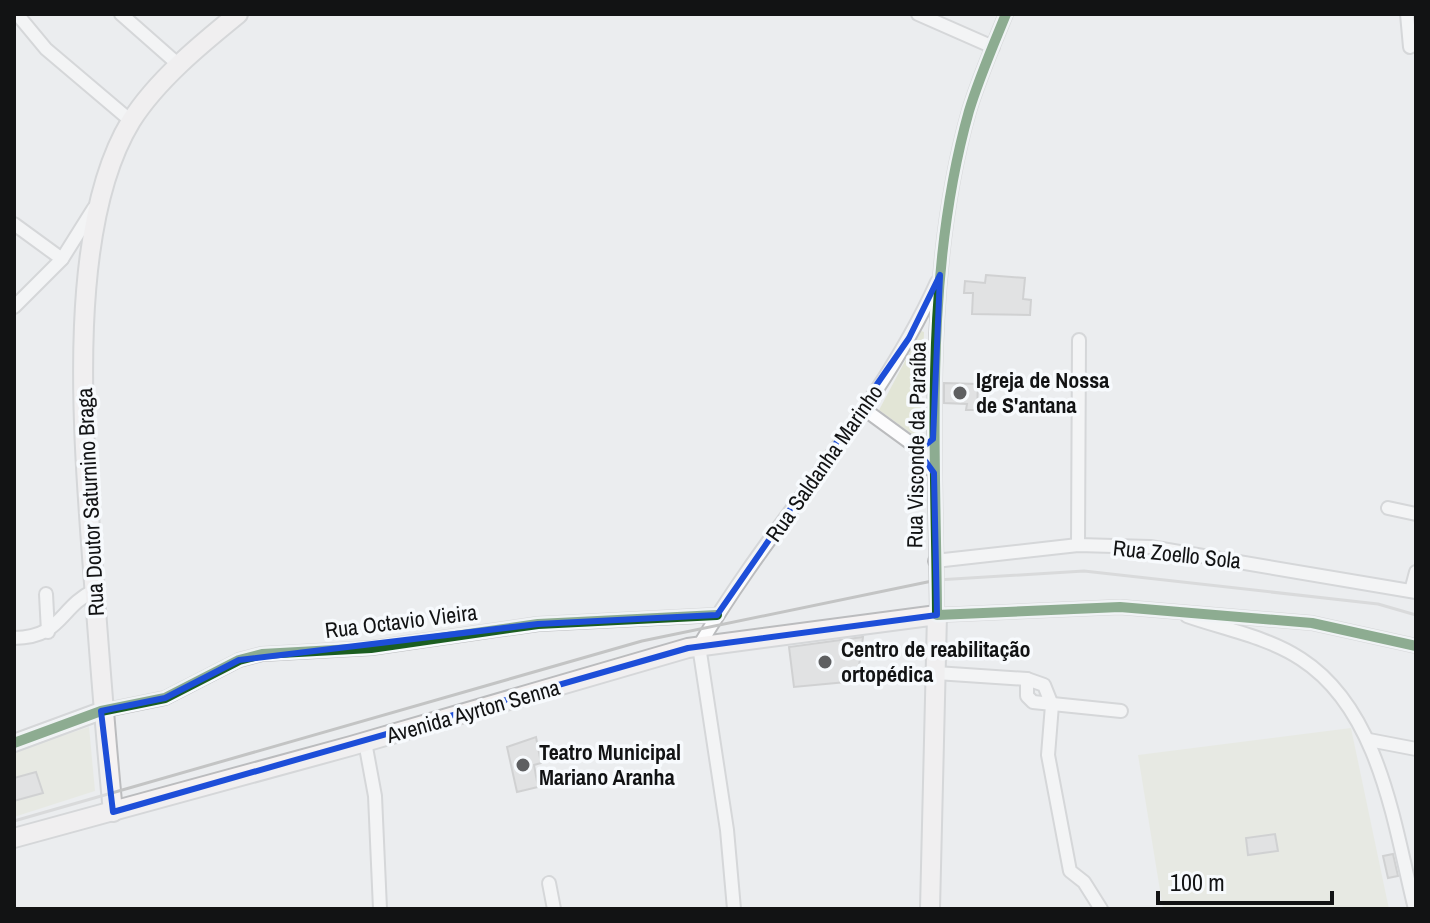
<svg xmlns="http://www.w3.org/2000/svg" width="1430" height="923" font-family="'Archivo Narrow',sans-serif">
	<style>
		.green { fill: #e2e5d6 }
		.building { fill: #d4d4d4; stroke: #b0b0b0; stroke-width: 2 }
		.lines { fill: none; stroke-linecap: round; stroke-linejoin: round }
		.minor-casing { stroke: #bbbcbe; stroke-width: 16 }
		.tertiary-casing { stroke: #bbbcbe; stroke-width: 20 }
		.secondary-casing { stroke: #bbbcbe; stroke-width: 22 }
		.minor { stroke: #fcfcfd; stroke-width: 12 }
		.tertiary { stroke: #fcfcfd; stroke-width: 16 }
		.secondary { stroke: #f5f2f2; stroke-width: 18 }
		.rail { stroke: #c3c4c4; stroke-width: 3 }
		.cycleway-casing { stroke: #f7fafd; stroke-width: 15 }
		.cycleway { stroke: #1b5e20; stroke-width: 10 }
		.marked { fill: none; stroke: #1d4ed8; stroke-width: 6; stroke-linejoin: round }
		.poi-dot { fill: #5e5f61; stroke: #f7fafd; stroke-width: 3 }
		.labels { text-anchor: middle; stroke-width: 7; stroke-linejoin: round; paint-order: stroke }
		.poi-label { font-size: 22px; font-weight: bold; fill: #121314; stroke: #f7fafd; text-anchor: start }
		.street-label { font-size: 22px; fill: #121314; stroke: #f7fafd }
	</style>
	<rect width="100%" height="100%" fill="#ebedef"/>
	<g class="green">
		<path d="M921 331 924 332 920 440 879 410Z"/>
		<path d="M89 727 95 791 14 817V751Z"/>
		<path d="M1351 728 1389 909H1163L1138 755Z"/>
	</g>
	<g class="building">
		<path d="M986 275 1025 278 1023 299 1031 300 1030 315 972 314 973 293H964L965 281 985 283Z"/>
		<path d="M944 383 978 384 977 410H966L967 404 944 403Z"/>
		<path d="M863 637 857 681 794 687 789 647Z"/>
		<path d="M536 737 541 763 534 765 538 787 517 792 507 747Z"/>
		<path d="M36 772 43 793 14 801V778Z"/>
		<path d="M1275 834 1278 851 1248 855 1246 838Z"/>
		<path d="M1393 854 1398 876 1388 878 1383 856Z"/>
	</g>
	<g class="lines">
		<defs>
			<g id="minor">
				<path d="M17 14 46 49 131 121"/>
				<path d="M121 14 180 66"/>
				<path d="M918 14 993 47"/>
				<path d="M1006 14C993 46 979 78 969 111 923 274 936 448 937 615L1120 607 1312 623 1416 646"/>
				<path d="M1407 14 1410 47"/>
				<path d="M14 224 62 259"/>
				<path d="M14 307 62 259 94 208"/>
				<path d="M864 409 916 447 934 473"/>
				<path d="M1388 508 1416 514"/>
				<path d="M1078 545 1079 340"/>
				<path d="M935 561 1078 545 1150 547 1416 592"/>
				<path d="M1411 591 1416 572"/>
				<path d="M46 594 48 632"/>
				<path d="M1187 616C1224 629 1268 637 1301 659 1380 710 1394 825 1415 909"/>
				<path d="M14 638C63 637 58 608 95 590"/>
				<path d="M936 673 1027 679 1044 685 1052 705 1048 755 1070 871 1084 882 1101 909"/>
				<path d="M1027 679V696L1033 702 1121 711"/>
				<path d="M101 711 165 698 239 660 262 654 371 648 538 624 717 615"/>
				<path d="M1369 740 1416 749"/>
				<path d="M365 742 375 796 380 909"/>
				<path d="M549 883 554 909"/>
				<path d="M734 909 727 830 699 646C772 521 877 415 937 282"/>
			</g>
			<path id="tertiary" d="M14 743 101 711"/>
			<g id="secondary">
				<path d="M113 812C105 731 99 651 93 570 84 445 64 231 131 121 157 80 201 44 238 14"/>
				<path d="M14 838 351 746 688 648 937 615 930 909"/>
			</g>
		</defs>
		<use href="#minor" class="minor-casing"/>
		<use href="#tertiary" class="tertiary-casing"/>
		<use href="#secondary" class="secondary-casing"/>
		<use href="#minor" class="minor"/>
		<use href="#tertiary" class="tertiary"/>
		<use href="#secondary" class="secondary"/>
		<path class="rail" d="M14 821 642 641 937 580 1084 571 1378 604 1416 615"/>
		<defs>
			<g id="cycleway">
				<path d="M1006 14C993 46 979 78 969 111 923 274 936 448 937 615L1120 607 1312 623 1416 646"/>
				<path d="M14 743 101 711 165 698 239 660 262 654 371 648 538 624 717 615"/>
			</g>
		</defs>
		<use href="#cycleway" class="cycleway-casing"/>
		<use href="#cycleway" class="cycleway"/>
	</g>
	<path d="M0 0H1430V923H0ZM940 275 933 439 918 451 934 473 937 615 688 648 113 812 101 711 165 698 239 660 538 624 717 615 909 338Z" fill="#ebedef" fill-opacity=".55" fill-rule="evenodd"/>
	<path class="marked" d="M940 275 933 439 918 451 934 473 937 615 688 648 113 812 101 711 165 698 239 660 538 624 717 615 909 338Z"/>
	<g class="poi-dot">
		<circle cx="960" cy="393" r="8"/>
		<circle cx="825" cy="662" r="8"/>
		<circle cx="523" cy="765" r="8"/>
	</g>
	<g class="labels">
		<g class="poi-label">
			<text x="976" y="388">Igreja de Nossa<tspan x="976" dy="25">de S'antana</tspan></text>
			<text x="841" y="657">Centro de reabilitação<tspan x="841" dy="25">ortopédica</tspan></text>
			<text x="539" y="760">Teatro Municipal<tspan x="539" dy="25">Mariano Aranha</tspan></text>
		</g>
		<g class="street-label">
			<text transform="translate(916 445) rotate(-89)" y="8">Rua Visconde da Paraíba</text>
			<text transform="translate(824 463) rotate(-55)" y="8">Rua Saldanha Marinho</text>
			<text transform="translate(90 502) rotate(-93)" y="8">Rua Doutor Saturnino Braga</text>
			<text transform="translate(1177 554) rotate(6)" y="8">Rua Zoello Sola</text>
			<text transform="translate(401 621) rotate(-7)" y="8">Rua Octavio Vieira</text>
			<text transform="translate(473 711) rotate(-16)" y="8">Avenida Ayrton Senna</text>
		</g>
	</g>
	<rect width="1430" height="923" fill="none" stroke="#121314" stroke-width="32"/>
	<path d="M1158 891v12h174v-12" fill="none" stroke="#121314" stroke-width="4"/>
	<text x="1170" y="891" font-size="24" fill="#121314" stroke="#f7fafd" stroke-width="6" paint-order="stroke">100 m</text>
</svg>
